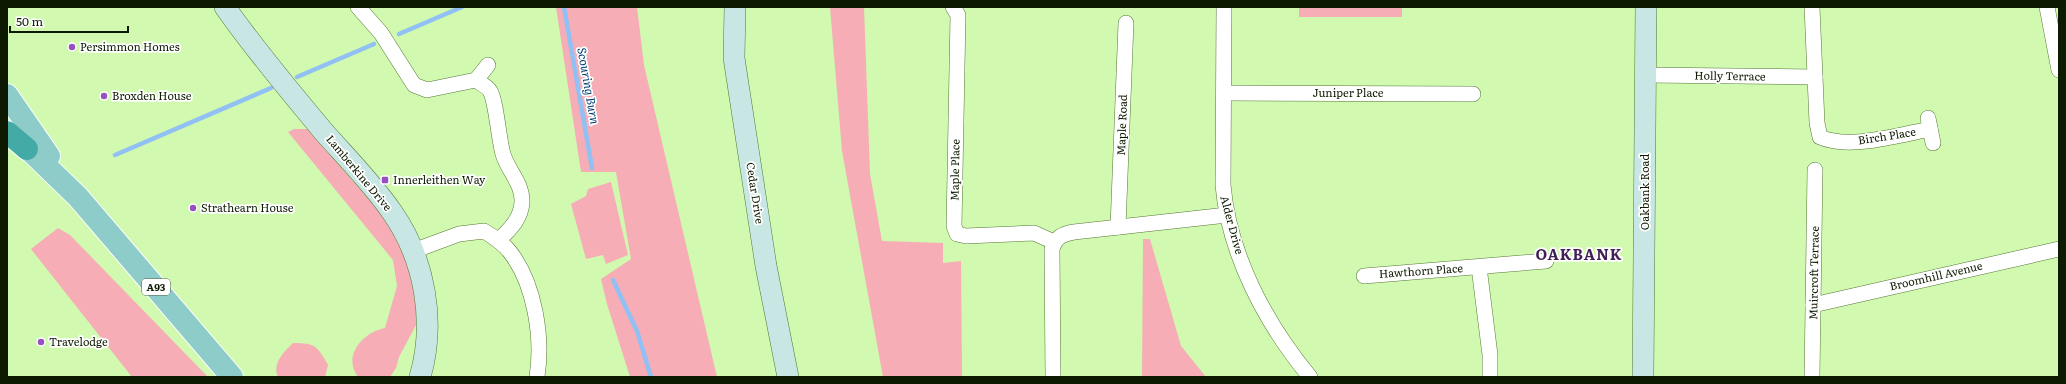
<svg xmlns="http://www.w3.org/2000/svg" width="2066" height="384" font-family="Literata,serif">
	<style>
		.green { fill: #f6adb6 }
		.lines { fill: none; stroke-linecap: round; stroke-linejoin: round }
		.stream { stroke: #91c0f4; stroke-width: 4.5 }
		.street-casing { stroke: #557734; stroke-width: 16 }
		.secondary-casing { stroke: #557734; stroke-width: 22 }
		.primary-casing { stroke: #fff; stroke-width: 24 }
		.highway-casing { stroke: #fff; stroke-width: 24 }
		.street { stroke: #fff; stroke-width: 15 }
		.secondary { stroke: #c7e6e4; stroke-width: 21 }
		.primary { stroke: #8eccc9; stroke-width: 22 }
		.highway { stroke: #43aaa5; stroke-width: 22 }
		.poi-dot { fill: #984fc2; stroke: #fff; stroke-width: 1.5 }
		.labels { text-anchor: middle; stroke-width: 3.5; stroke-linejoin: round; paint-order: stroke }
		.shield { fill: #fff; stroke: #565f4d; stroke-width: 1 }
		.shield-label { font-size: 10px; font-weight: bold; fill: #0d1a01 }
		.poi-label { font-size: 11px; fill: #0d1a01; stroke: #fff; text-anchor: start }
		.street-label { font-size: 11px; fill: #0d1a01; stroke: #fff }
		.water-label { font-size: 12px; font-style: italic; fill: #003f74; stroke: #fff }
		.district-label { font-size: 15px; font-weight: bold; letter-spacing: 1px; fill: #421f56; stroke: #fff }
	</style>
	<rect width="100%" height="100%" fill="#d1f9b0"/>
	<g class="green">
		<path d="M556 7H637L644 65 717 377H630L607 304 601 279 631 259 616 172H581Z"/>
		<path d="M830 7H864L870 174 882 241 943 243V263L961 261 962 377H883L842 151Z"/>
		<rect x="1299" y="7" width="103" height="10"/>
		<path d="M294 129H307L394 228 416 287V325L399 357 396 368 390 377H358C342 356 363 332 385 328L397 286 393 260 288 132Z"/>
		<path d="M611 182 628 255 606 264 603 255 586 259 571 204 586 196 588 189Z"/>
		<path d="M58 228 70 235 208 377H132L31 249Z"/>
		<path d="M1143 239H1150L1181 346 1206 377H1142Z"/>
		<path d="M293 343C316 343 317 346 328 365L325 377H278C272 363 284 352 293 343Z"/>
	</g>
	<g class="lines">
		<g class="stream">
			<path d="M564 7 592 168"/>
			<path d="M399 34 462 7"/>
			<path d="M297 77 374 44"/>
			<path d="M115 155 271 88"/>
			<path d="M613 280 637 331 651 377"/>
		</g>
		<defs>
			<g id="street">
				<path d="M358 7 381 33 414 85 427 90 476 80C480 83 488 87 490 91 496 100 499 141 503 154 508 171 523 184 522 202 521 219 510 229 499 240"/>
				<path d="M953 7 958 15 954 226 957 234 966 236 1034 233 1054 242"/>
				<path d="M1224 7 1223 185C1229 255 1266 324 1310 377"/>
				<path d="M1812 7 1817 123 1820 137C1849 150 1899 135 1930 129"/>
				<path d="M2047 7 2059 70"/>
				<path d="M1646 75 1815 77"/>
				<path d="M476 80 488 65"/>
				<path d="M1224 93 1473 94"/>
				<path d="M1928 118 1933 143"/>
				<path d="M1118 227 1126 23"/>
				<path d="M413 251 459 234 484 231C494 237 503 243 510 252 535 284 543 338 537 377"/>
				<path d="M1479 267 1490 355V377"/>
				<path d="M1364 276 1546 261"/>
				<path d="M1813 305 2059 249"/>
				<path d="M1053 377 1052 249C1056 237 1062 234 1074 232L1227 215"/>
				<path d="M1812 377 1815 170"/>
			</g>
			<g id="secondary">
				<path d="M225 7C255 50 289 90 323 131 346 157 372 183 392 212 425 259 436 322 420 377"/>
				<path d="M735 7 734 58 766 266 788 377"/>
				<path d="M1643 377 1646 7"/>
			</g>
			<g id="primary">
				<path d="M7 95 49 156"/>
				<path d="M14 135 78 197 232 377"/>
			</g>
			<path id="highway" d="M7 132 27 149"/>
		</defs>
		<use href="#street" class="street-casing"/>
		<use href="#secondary" class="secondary-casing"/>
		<use href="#primary" class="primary-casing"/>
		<use href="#highway" class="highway-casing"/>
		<use href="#street" class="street"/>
		<use href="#secondary" class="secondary"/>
		<use href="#primary" class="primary"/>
		<use href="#highway" class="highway"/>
	</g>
	<g class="poi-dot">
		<circle cx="72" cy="47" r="4"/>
		<circle cx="104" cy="96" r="4"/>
		<rect x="381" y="176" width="8" height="8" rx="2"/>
		<circle cx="193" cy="208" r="4"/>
		<circle cx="41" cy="342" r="4"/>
	</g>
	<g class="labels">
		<rect class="shield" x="142" y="279" width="28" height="16" rx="3"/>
		<g class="shield-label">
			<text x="156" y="291">A93</text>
		</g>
		<g class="poi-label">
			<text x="80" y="51">Persimmon Homes</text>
			<text x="112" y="100">Broxden House</text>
			<text x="393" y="184">Innerleithen Way</text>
			<text x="201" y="212">Strathearn House</text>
			<text x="49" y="346">Travelodge</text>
		</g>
		<g class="street-label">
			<text transform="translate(1730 76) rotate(1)" y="4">Holly Terrace</text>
			<text x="1348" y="97">Juniper Place</text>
			<text transform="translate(1122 125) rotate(-88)" y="4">Maple Road</text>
			<text transform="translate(1887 136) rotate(-9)" y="4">Birch Place</text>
			<text transform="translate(955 170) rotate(-89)" y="4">Maple Place</text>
			<text transform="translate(359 173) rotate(50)" y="4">Lamberkine Drive</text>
			<text transform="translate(1645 192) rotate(-90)" y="4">Oakbank Road</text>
			<text transform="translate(755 193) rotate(81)" y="4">Cedar Drive</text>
			<text transform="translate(1232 225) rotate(75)" y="4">Alder Drive</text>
			<text transform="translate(1421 271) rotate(-4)" y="4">Hawthorn Place</text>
			<text transform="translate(1814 273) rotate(-89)" y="4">Muircroft Terrace</text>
			<text transform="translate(1936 276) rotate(-13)" y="4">Broomhill Avenue</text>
		</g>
		<g class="water-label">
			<text transform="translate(588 86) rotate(80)" y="4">Scouring Burn</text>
		</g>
		<g class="district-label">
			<text x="1579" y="260">OAKBANK</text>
		</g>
	</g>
	<rect width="2066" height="384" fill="none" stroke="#0d1a01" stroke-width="16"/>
	<path d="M10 26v6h118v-6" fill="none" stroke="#0d1a01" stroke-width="2"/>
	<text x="16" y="26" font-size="12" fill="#0d1a01" stroke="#ffffff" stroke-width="3" paint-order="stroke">50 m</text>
</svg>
